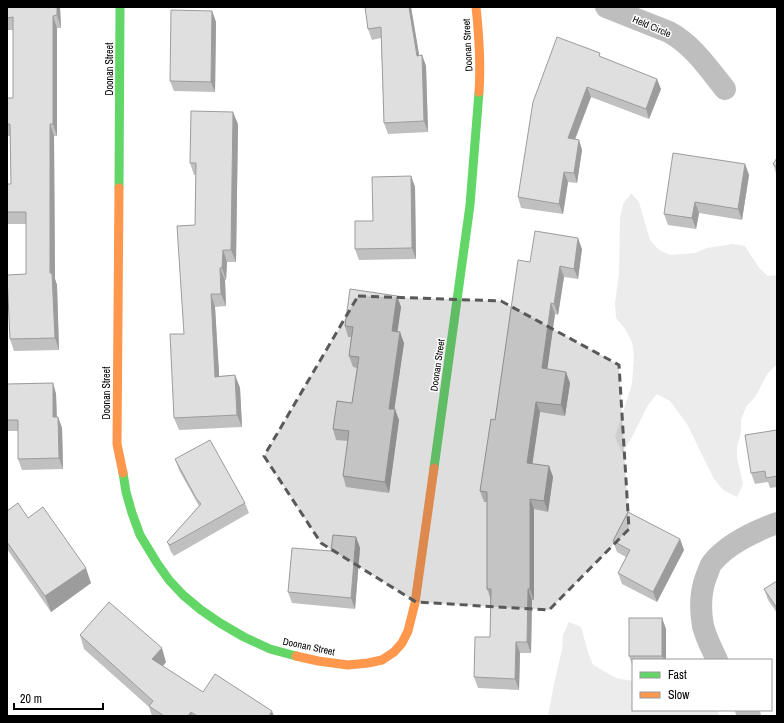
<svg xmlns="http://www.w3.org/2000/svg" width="784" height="723" font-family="'Archivo Narrow',sans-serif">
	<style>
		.green { fill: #ececec }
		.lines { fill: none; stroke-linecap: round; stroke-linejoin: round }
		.street { stroke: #bebebe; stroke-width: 22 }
		.fast { stroke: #63d668; stroke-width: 9 }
		.slow { stroke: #ff974d; stroke-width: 9 }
		.wall { fill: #c0c0c0 }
		.shaded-wall { fill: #9c9c9c }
		.building { fill: #dfdfdf; stroke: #9c9c9c }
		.marked { fill: #595959; fill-opacity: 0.2; stroke: #595959; stroke-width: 3; stroke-dasharray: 8 5; stroke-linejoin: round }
		.labels { text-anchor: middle; stroke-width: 3; stroke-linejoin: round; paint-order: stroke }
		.street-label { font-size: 10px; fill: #000; stroke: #fff }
	</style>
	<rect width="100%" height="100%" fill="#fff"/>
	<g class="green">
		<path d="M631 193 639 202 650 240 659 250 670 255 695 253 707 248 733 244 745 246 759 268 768 276 777 275V364L768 373 755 397 746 407 741 420V433L737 446V458L743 484 737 497 723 490 714 479 687 424 670 401 657 394 648 405 630 441 622 453 615 437 632 384 634 356 632 342 625 329 616 318 615 303 619 274 620 218 623 204Z"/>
		<path d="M569 622 581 627 588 652 593 665 616 678 633 681V710H716L720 716H548L555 679 562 650 563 635Z"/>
	</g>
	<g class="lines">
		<g class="street">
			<path d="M606 7 669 32C693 45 708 68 725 89"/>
			<path d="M717 660C712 649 706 638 703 626 700 609 700 593 706 577 708 573 709 567 712 563 726 545 755 531 777 523"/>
			<path d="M746 710 750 716"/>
		</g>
		<g class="fast">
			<path d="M119 188 120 7"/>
			<path d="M434 468 470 205 479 92"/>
			<path d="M123 473 126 492 132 513 140 535 157 563 169 580 183 595 201 610 220 623 244 637 270 649 296 656"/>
		</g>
		<g class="slow">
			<path d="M476 7C479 35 481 64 479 92"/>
			<path d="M119 188 117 444 123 473"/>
			<path d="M296 656 318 661 348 665 368 663 382 660 394 652 402 643 408 631 415 603 434 468"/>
		</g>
	</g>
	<g class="wall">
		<path d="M7 7H60L61 28H57V136H54L55 279 57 285 59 350 14 351 10 339 26 274V224H7V184H11L10 136H7V98H13V30H7Z"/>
		<path d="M365 7H411L419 55H422L426 66 428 132 388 134 384 123 381 38 372 40 368 29Z"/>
		<path d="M212 11 216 22 215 92 174 91 170 81Z"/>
		<path d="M601 57 661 89 649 119 591 97 575 140H579L582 150 577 183 568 182 563 214 521 208 518 197Z"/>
		<path d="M238 124 236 262H227L226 280H225L226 306 215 307 219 376 235 375 240 388 242 427 179 430 174 418 184 334 195 225 196 175H194L190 163Z"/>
		<path d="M777 158V176L773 164Z"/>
		<path d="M745 164 749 175 742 220 699 213 696 229 668 225 664 214Z"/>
		<path d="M411 176 415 187 416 259 359 260 355 249 373 221Z"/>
		<path d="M582 249 578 279 564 277 558 315 555 314 547 369 570 383 565 416 540 412 532 464 549 466 553 477 548 512 534 509V600H532L531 653H520L519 690 478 688 474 677 490 637 491 600 487 589V502H484L480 491 495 420 530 262Z"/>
		<path d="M397 296 401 307 397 332 404 343 394 409 399 420 389 493 346 487 343 476 348 441 336 440 333 429 352 403 357 368 353 367 349 356 351 337H348L345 326Z"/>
		<path d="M53 383 56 394 57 417H58L62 428 63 469 22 470 18 459V431H7V384Z"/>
		<path d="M777 430V487L770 488 768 482 755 484 751 473Z"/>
		<path d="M175 459 245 503 249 513 174 556 171 552 167 542 199 506 179 470Z"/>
		<path d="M7 511 28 518 91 583 51 612 7 549Z"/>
		<path d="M356 537 360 548 355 609 292 603 288 592 331 551Z"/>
		<path d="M680 539 684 550 657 602 622 584 618 573 626 557 617 552 613 541Z"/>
		<path d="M777 581V613L768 600 764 589Z"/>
		<path d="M662 618 666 629V660H633V667L629 656Z"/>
		<path d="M80 635 166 662 163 666 203 692 274 716H152L149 707 84 649Z"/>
	</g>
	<g class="shaded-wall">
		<path d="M57 7H60L61 28 57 15Z"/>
		<path d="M409 7H411L421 66 417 56Z"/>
		<path d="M212 11 216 22 215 92 211 82Z"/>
		<path d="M53 16 57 28V136L53 124Z"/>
		<path d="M422 55 426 66 428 132 424 121Z"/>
		<path d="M657 79 661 89 649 119 646 109Z"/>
		<path d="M587 87 591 97 571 149 568 138Z"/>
		<path d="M233 112 238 124 236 262 231 250Z"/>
		<path d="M50 124 54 136 55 279 57 285 59 350 55 338 50 273Z"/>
		<path d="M579 140 582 150 577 183 574 173Z"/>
		<path d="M745 164 749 175 742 220 738 209Z"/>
		<path d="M564 172 568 182 563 214 559 204Z"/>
		<path d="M411 176 415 187 416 259 412 248Z"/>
		<path d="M695 202 699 213 696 229 692 218Z"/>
		<path d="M578 238 582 249 578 279 574 269Z"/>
		<path d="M223 250 227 262 226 280 222 268Z"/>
		<path d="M560 266 564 277 558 315 554 304Z"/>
		<path d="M220 268 225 280 226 306 221 294Z"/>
		<path d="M211 294 215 307 220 389 215 377Z"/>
		<path d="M397 296 401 307 396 342 392 331Z"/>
		<path d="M551 303 555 314 546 379 542 368Z"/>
		<path d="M400 332 404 343 393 419 389 409Z"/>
		<path d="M566 372 570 383 565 416 561 405Z"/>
		<path d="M235 375 240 388 242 427 237 415Z"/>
		<path d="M53 383 56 394 57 428 53 417Z"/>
		<path d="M536 402 540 412 531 474 527 463Z"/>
		<path d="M395 409 399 420 389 493 385 482Z"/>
		<path d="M58 417 62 428 63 469 59 458Z"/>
		<path d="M549 466 553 477 548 512 544 501Z"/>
		<path d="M530 499 534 509V600L530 589Z"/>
		<path d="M356 537 360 548 355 609 351 598Z"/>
		<path d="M680 539 684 550 657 602 653 592Z"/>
		<path d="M86 568 91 583 51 612 45 596Z"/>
		<path d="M528 589 532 600 531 653 527 642Z"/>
		<path d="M662 618 666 629V660H664L662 656Z"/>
		<path d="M516 642 520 653 519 690 515 679Z"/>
		<path d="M162 648 166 662 157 673 152 659Z"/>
		<path d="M272 711 274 716H269Z"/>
		<path d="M191 712 192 716H188Z"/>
	</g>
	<g class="building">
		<path d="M7 7H57V15L53 16V124H50V273H52L55 338 10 339 7 275 26 274V212H7V184H11L10 124H7V98H13V17L7 18Z"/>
		<path d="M365 7H409L417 56 422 55 424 121 384 123 381 27 368 29Z"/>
		<path d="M171 10 212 11 211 82 170 81Z"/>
		<path d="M557 37 600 53 599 56 657 79 646 109 587 87 568 138 579 140 574 173 564 172 559 204 518 197 533 102Z"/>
		<path d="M191 111 233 112 231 250H223L222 268H220L221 294H211L215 377 235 375 237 415 174 418 170 334H184L177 226 195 225 196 163H190Z"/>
		<path d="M673 153 745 164 738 209 695 202 692 218 664 214Z"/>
		<path d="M777 158V167L773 164Z"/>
		<path d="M411 176 412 248 355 249V221H373L372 177Z"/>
		<path d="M535 231 578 238 574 269 560 266 554 304 551 303 542 368 566 372 561 405 536 402 527 463 549 466 544 501 530 499V589H528L527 642H516L515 679 474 677 475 637H490L491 589H487V492L480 491 491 419 495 420 518 260 530 262Z"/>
		<path d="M350 289 397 296 392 331 400 332 389 409H395L385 482 343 476 349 431 333 429 337 401 352 403 359 357 349 356 353 327 345 326Z"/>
		<path d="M53 383V417H58L59 458 18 459V420H7V384Z"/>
		<path d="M777 430V476L766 478 765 471 751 473 745 435Z"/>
		<path d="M210 440 245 503 170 545 167 542 201 504 196 498 175 459Z"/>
		<path d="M18 503 28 518 43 507 86 568 45 596 7 542V511Z"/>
		<path d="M628 512 680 539 653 592 618 573 630 550 613 541Z"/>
		<path d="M333 535 356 537 351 598 288 592 292 548 331 551Z"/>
		<path d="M777 581V608L764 589Z"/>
		<path d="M109 602 162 648 152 659 203 692 215 674 272 711 269 716H197L191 712 188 716H164L149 706 153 701 80 635Z"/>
		<rect x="629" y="618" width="33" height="38"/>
	</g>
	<path class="marked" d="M358 296 501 301 619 365 629 529 549 610 416 602 321 543 264 456Z"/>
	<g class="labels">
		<g class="street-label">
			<text transform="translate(652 26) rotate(23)" y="4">Held Circle</text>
			<text transform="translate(467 45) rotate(-93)" y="4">Doonan Street</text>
			<text transform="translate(109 69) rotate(-90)" y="4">Doonan Street</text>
			<text transform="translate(437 365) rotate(-82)" y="4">Doonan Street</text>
			<text transform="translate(106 393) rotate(-90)" y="4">Doonan Street</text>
			<text transform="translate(309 646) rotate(12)" y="4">Doonan Street</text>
		</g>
	</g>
	<rect width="784" height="723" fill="none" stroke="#000000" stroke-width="16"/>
	<rect x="632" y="659" width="140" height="52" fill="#ffffff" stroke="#999999"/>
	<rect x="640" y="672" width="20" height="6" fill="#63d668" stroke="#999999"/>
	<text x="668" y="679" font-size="12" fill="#000000">Fast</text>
	<rect x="640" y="692" width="20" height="6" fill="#ff974d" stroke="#999999"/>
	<text x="668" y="699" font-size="12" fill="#000000">Slow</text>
	<path d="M14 703v6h89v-6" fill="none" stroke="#000000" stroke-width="2"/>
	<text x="20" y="703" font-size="12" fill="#000000" stroke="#ffffff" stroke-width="3" paint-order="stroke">20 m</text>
</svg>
